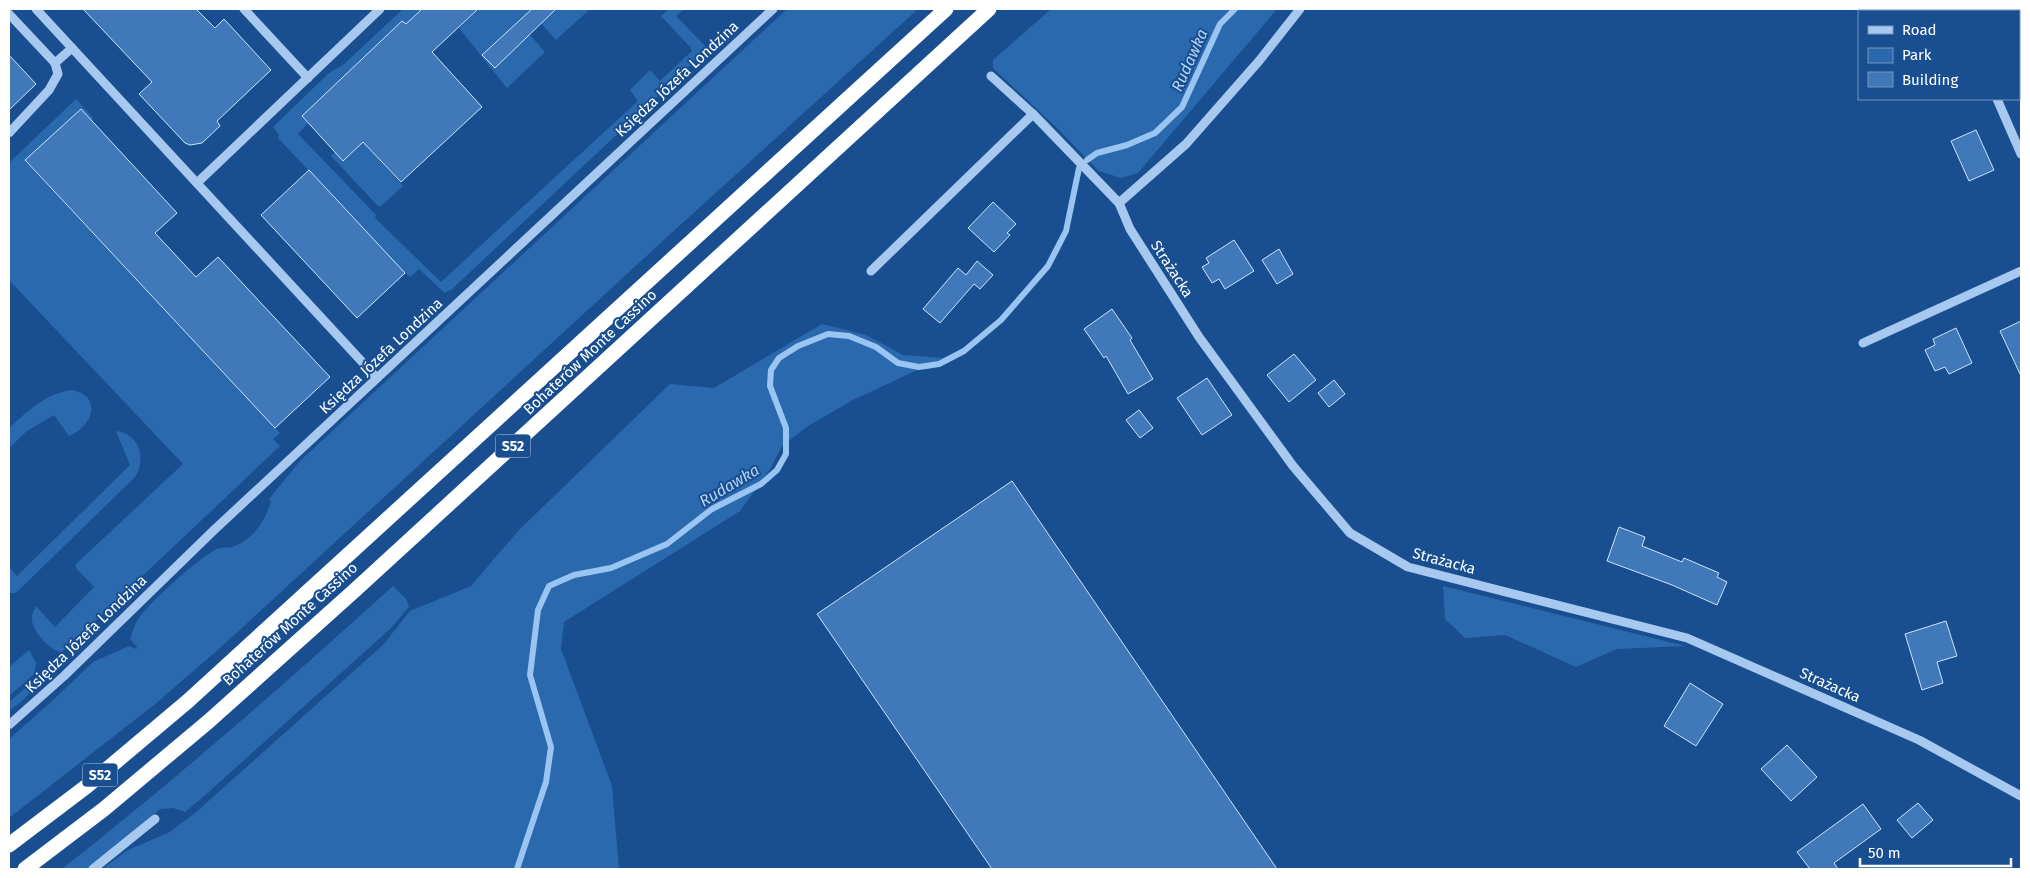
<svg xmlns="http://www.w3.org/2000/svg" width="2030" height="878" font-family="'Fira Sans',sans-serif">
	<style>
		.green { fill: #2b69af }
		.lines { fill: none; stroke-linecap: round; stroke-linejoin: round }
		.stream { stroke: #9ac4f1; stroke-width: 6 }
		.building { fill: #4178b9; stroke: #cde3fb }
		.minor { stroke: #a7c9ef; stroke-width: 9 }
		.highway { stroke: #fff; stroke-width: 15 }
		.labels { text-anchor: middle; stroke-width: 4; stroke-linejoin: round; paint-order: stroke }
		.shield { fill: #194f90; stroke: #bacade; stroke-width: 1 }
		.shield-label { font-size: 14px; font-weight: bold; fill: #fff }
		.street-label { font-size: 15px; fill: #fff; stroke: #194f90 }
		.water-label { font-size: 16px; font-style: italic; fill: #b3d3f6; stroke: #194f90 }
	</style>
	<rect width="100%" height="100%" fill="#194f90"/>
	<g class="green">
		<path d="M403 9H422L406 24 402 22 302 116 308 123 298 134 376 215 375 218 441 282 638 101 630 90 650 70 660 81 692 51 691 48 661 16 669 9H684L676 16 708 49 450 291 449 290 445 293 419 269 410 277 405 273 278 138 279 135 273 127 328 74 344 64Z"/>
		<path d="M479 9H532L482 55 495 68 529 34 545 52 507 88 459 28Z"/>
		<path d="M556 9H590L556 40 541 23Z"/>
		<path d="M787 9H918L678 227 220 648 154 705 9 818V739L51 702 93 662 129 646 136 649 137 647 130 639C132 633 134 626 137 621 146 605 201 556 217 549 221 547 227 548 232 547 252 541 265 521 271 502L269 499 300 461Z"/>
		<path d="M1051 9H1277L1138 173 1121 178 1099 171 1056 127 993 68V60Z"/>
		<path d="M76 99 93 118 91 120 81 109 25 161 280 433 273 439 280 446 63 651 60 652C49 649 31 630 32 618 32 614 34 610 36 606L55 627 94 587 75 567 76 564 183 464 9 280V163Z"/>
		<path d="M363 142 403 186 381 206H378L331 156 335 152Z"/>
		<path d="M822 324 866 335 903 355 943 358 853 400 808 426 782 446 770 469 740 511 564 622 561 649 612 786 619 869H102L128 850 168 833 194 814 383 645 410 611 471 586 518 531 670 384 714 388Z"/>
		<path d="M72 390C103 396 93 427 69 436L54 415 27 431 9 448V428C28 411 46 393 72 390Z"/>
		<path d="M116 431C139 433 147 459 135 477L20 589 15 593H9V567L17 576 130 465Z"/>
		<path d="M393 586 406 599 409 607 390 629 202 798 185 812 173 808 160 809 88 869H62C176 779 285 684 393 586Z"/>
		<path d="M1443 586 1685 646 1617 649 1576 667 1505 635 1465 638 1445 619Z"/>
		<path d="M29 650 36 663 34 674 9 696V667Z"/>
		<path d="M36 679C35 693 19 703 9 711V702Z"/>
	</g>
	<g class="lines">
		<g class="stream">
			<path d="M1087 160 1097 153 1127 145 1155 133 1182 107 1220 24 1235 9"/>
			<path d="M517 869 546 782 551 747 530 675 538 610 549 586 574 575 611 568 667 544 712 509 761 484 777 470 786 454V428L770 386 771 370 779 358 798 346 828 334 849 336 876 347 898 363 919 367 939 364 964 351 1001 320 1048 266 1066 231 1079 168"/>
		</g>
	</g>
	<g class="building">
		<path d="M83 9H196L215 28 224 19 271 70 217 121 220 126 202 143 190 145 185 143 139 94 152 82Z"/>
		<path d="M422 9H478L432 52 482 107 401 182 363 142 343 161 302 116 402 21 406 24Z"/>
		<path d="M532 9H556L495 68 482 55Z"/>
		<path d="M9 55 36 84 9 110Z"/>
		<path d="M81 109 177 213 155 233 196 277 218 257 330 377 275 428 25 160Z"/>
		<path d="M1976 130 1994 170 1969 181 1951 141Z"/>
		<path d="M309 170 405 273 357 318 261 215Z"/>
		<path d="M993 202 1016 224 1007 233 1010 235 994 252 968 228Z"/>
		<path d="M1234 240 1254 271 1225 289 1219 279 1212 283 1202 267 1209 263 1206 258Z"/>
		<path d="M1279 249 1293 274 1277 284 1262 260Z"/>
		<path d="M977 261 993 275 980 289 974 284 940 323 923 309 958 268 966 275Z"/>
		<path d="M1112 309 1132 338 1130 340 1153 379 1128 394 1106 356 1104 358 1084 329Z"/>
		<path d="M2021 321V376L2000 331Z"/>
		<path d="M1956 328 1972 363 1949 374 1945 367 1935 371 1925 350 1935 345 1933 339Z"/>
		<path d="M1294 354 1316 380 1289 402 1267 375Z"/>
		<path d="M1207 378 1232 415 1202 435 1177 398Z"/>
		<path d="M1334 380 1345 394 1329 407 1318 393Z"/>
		<path d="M1139 410 1153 428 1140 438 1126 420Z"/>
		<path d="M1012 481 1277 869H992L817 614Z"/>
		<path d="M1619 527 1645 537 1642 546 1682 562 1684 558 1719 573 1717 577 1727 582 1717 605 1672 585 1607 561Z"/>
		<path d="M1946 621 1957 656 1937 662 1943 683 1922 690 1905 634Z"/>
		<path d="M1690 683 1723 704 1696 746 1664 726Z"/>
		<path d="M1787 745 1817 777 1791 801 1761 769Z"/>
		<path d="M1918 803 1933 820 1912 838 1897 820Z"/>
		<path d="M1863 804 1881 829 1834 863 1838 869H1810L1797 852Z"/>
	</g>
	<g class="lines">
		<g class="minor">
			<path d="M36 9 377 378"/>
			<path d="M244 9 308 78"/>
			<path d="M1952 9 1953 11"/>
			<path d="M9 14 55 63"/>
			<path d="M991 76 1033 114 1119 203 1130 229 1199 337 1293 466 1350 533 1408 567 1687 638 1919 740 2021 796"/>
			<path d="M1997 99 2021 154"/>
			<path d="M9 133 49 90 58 74 55 63 72 48"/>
			<path d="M197 183 380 9"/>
			<path d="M1119 203 1186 144 1259 61 1300 9"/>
			<path d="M871 271 1033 114"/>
			<path d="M1863 343 2021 271"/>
			<path d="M9 725 64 676 213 531 773 9"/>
			<path d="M93 869 155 819"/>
		</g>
		<g class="highway">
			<path d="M9 845 87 786 188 701 946 9"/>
			<path d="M25 869 104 809 209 721 354 591 989 9"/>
		</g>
	</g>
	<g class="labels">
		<g class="shield">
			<rect x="495.5" y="434.5" width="35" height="23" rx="4"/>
			<rect x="82.5" y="763.5" width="35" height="23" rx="4"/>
		</g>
		<g class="shield-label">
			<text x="513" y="451">S52</text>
			<text x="100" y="780">S52</text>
		</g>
		<g class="street-label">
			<text transform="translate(677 79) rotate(-43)" y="5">Księdza Józefa Londzina</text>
			<text transform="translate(1172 269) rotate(57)" y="5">Strażacka</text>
			<text transform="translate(590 352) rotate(-43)" y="5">Bohaterów Monte Cassino</text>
			<text transform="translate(381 356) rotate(-43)" y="5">Księdza Józefa Londzina</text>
			<text transform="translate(1444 561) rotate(15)" y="5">Strażacka</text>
			<text transform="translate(290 624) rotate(-42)" y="5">Bohaterów Monte Cassino</text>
			<text transform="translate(86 634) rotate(-44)" y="5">Księdza Józefa Londzina</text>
			<text transform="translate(1830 685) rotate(24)" y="5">Strażacka</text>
		</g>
		<g class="water-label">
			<text transform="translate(1189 60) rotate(-66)" y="6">Rudawka</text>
			<text transform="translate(729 485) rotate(-31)" y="6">Rudawka</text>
		</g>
	</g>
	<rect width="2030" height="878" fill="none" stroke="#ffffff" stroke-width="20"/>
	<rect x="1858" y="10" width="162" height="90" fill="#194f90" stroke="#7595bc"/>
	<rect x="1868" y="26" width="25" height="8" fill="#a7c9ef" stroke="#7595bc"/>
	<text x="1902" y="35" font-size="15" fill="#ffffff">Road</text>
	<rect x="1868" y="48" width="25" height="15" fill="#2b69af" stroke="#7595bc"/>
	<text x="1902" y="60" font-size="15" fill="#ffffff">Park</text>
	<rect x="1868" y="72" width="25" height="15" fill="#4178b9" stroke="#7595bc"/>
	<text x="1902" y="85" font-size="15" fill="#ffffff">Building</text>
	<path d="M1860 858v8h151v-8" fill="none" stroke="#ffffff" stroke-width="2.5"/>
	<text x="1868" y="858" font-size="15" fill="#ffffff" stroke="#194f90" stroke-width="4" paint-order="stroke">50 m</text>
</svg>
